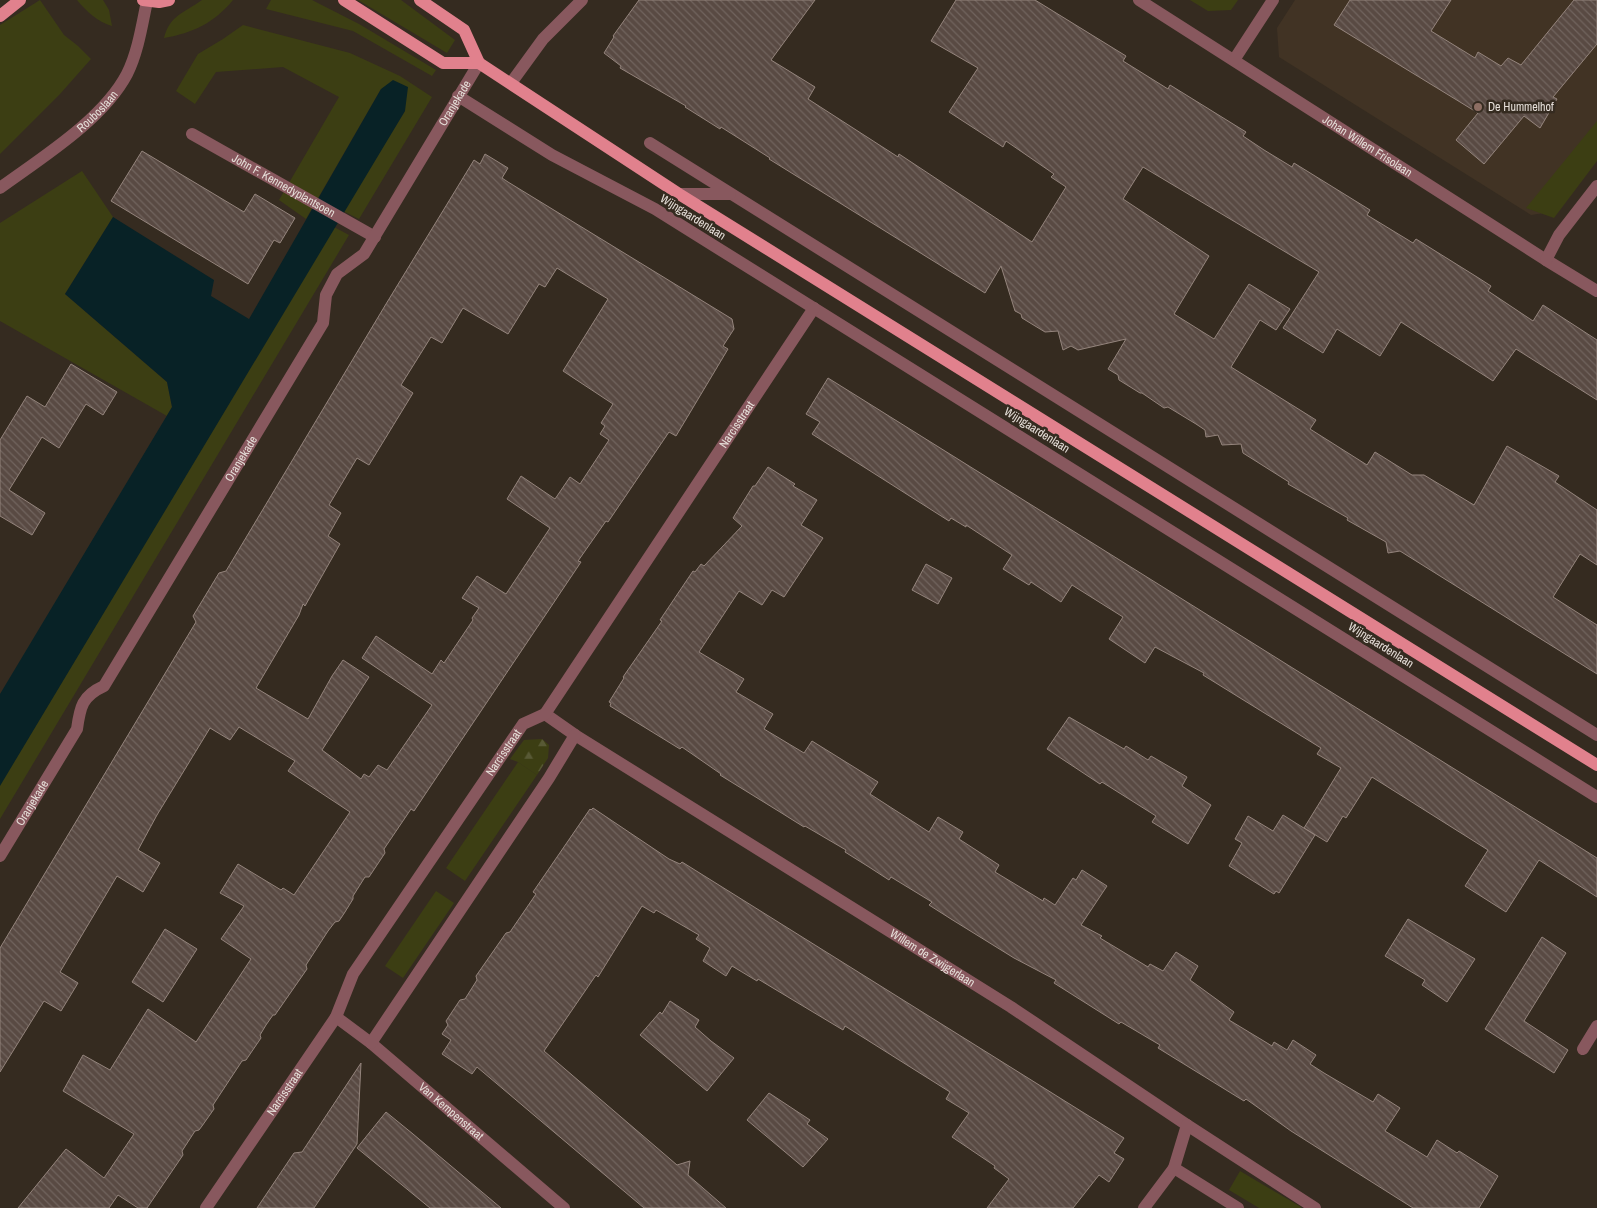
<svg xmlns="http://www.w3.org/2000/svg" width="1597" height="1208" font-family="'Archivo Narrow',sans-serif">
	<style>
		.built { fill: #413324 }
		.green { fill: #3c3e13 }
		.forest { fill: url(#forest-firs) }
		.water { fill: #082226 }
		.building { fill: url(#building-back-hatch); stroke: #94847c; fill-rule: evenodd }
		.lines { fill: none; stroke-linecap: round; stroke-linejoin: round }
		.minor { stroke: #88585e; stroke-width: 12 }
		.major { stroke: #e1818d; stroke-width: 12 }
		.education-dot { fill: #8d6e63; stroke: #352b20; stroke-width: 2 }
		.labels { text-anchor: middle; stroke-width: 5; stroke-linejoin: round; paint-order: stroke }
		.street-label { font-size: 12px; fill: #e6dfd9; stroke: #352b20 }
		.poi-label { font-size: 12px; fill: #e6dfd9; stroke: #352b20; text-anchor: start }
	</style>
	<defs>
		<pattern id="forest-firs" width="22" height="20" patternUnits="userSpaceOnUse" patternTransform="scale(1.25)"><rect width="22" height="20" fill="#3c3e13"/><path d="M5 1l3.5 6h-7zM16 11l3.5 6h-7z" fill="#585935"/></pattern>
		<pattern id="building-back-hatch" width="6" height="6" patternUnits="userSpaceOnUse" patternTransform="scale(1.25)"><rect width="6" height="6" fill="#594a43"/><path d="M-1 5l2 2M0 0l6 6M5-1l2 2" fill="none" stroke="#71645e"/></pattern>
	</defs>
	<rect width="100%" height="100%" fill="#352b20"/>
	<path class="built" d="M1295 0H1597V157L1557 211 1531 215 1279 57 1277 28Z"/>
	<g class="green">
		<path d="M40 0 64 35 78 46 91 59 60 94 0 154V25Z"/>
		<path d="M77 0H103L109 10 112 26C98 22 87 12 77 0Z"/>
		<path d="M202 0H233C214 23 193 33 164 38 170 15 184 13 202 0Z"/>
		<path d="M271 0H312L359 24 436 70 432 76 353 31 266 9Z"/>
		<path d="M358 0H401L455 40 447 53Z"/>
		<path d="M1190 0H1238L1231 10 1208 11Z"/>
		<path d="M243 25 350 53 400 76 432 97 359 219 343 211 405 111 381 89 306 219 279 200 339 97 283 67 216 72 195 104 176 91 198 54 223 39Z"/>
		<path d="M1597 121V161L1554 218 1526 208Z"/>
		<path d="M82 171 113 217 65 294 167 382 172 407 167 416 0 321V223Z"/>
		<path d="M334 227 349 235 0 819V784Z"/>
		<path d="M518 762 537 775 465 881 446 868Z"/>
		<path d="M436 891 454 903 403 978 385 966Z"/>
		<path d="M1240 1171 1301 1207V1208H1259L1229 1190Z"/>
	</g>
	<path class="forest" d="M542 739 549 745 548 758 537 775 518 762 510 759 524 740Z"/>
	<path class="water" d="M393 80 408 87 405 111 0 786V694L172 407 167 382 65 294 113 217 214 280 211 296 249 319 381 89Z"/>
	<g class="building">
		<path d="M639 0H815L771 60 815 87 808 99 898 157 899 154 1032 242 1066 187 1051 177 1054 174 1006 141 1003 147 949 112 978 68 931 41 956 0H1035L1126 56 1123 61 1168 89 1170 85 1246 132 1243 136 1264 150 1292 167 1294 163 1370 210 1367 215 1413 243 1416 239 1477 277 1491 286 1488 291 1533 321 1543 305 1597 340V400L1516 349 1493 381 1401 322 1380 356 1337 329 1323 353 1283 328 1319 272 1143 167 1123 199 1209 256 1174 314 1214 339 1249 284 1290 309 1276 330 1260 320 1231 367 1316 420 1310 429 1367 465 1375 452 1412 475H1424L1474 505 1507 446 1559 476 1555 482 1597 510V565L1580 554 1553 597 1597 625V674L1400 551 1388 553 1386 542 1347 520 1348 518 1288 484 1289 482 1243 453 1241 444 1222 445 1218 435 1206 437 1205 430 1196 424 1168 407 1164 408 1142 393H1140L1119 380 1118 375 1108 369 1126 339 1078 350 1071 346 1063 350 1058 331 1045 332 1022 318 1021 314 1015 311 1001 266 985 293 769 159 770 158 721 127 720 129 685 107 686 106 620 68 621 66 604 53 614 37 613 36Z"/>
		<path d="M1350 0H1451L1431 31 1475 58 1478 52 1501 66 1508 58 1521 65 1574 0H1597V44L1553 97 1557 99 1540 128 1524 116 1484 164 1456 140 1478 113 1334 25Z"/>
		<path d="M142 151 244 212 255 194 295 218 280 243 274 240 248 284 111 201Z"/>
		<path d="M485 154 508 168 502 178 508 182 732 319 734 329 723 346 728 349 676 436 669 432 608 522 606 521 578 561 581 562 430 787 414 811 411 809 384 849 385 853 369 877H365L353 896V899L345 912 339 921 335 922 328 931 306 965 307 969 275 1015H273L266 1025 260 1035 261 1038 246 1060 242 1061 213 1105 214 1109 202 1126 199 1130 195 1131 182 1151 183 1155 147 1208H138L118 1195 109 1208H18L66 1149 104 1178 134 1134 63 1091 83 1055 110 1070 148 1009 196 1042 251 959 221 939 244 906 220 893 238 864 281 890 283 888 294 895 350 812 288 771 295 761 239 727 230 740 210 728 157 815 138 850 160 863 143 892 117 876 60 972 78 983 61 1011 44 1001 0 1072V948L196 622 193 616 219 573 226 571 386 304 474 160 480 164ZM557 268 608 299 563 371 613 404 601 423 605 426 600 434 609 440 580 484 570 477 555 499 521 476 507 499 550 528 506 594 477 576 462 598 479 608 472 618 473 620 444 663 441 660 432 674 376 636 362 658 432 705 387 770 378 765 369 777 364 774 361 779 322 750 369 677 343 660 332 676 308 719 256 688 299 615 303 604 305 606 340 544 328 536 341 513 329 505 357 458 369 465 413 393 401 385 431 337 442 343 463 308 508 334 539 284 545 287Z"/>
		<path d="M71 364 117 392 103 415 86 404 59 448 42 437 9 490 45 513 32 535 0 516V440L27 396 45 407Z"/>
		<path d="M828 378 1597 858V897L1539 860 1506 912 1465 886 1488 850 1372 777 1346 818 1343 816 1327 842 1304 828 1341 768 1317 754 1321 748 1203 675 1204 673 1155 647 1145 663 1109 639 1123 617 1072 585 1061 602 1031 582 1029 585 1003 569 1012 555 966 525V527L951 518 949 521 812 434 820 422 806 414Z"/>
		<path d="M768 467 795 484 793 486 817 500 801 525 823 538 784 597 772 590 762 605 739 591 699 652 744 679 736 692 773 714 764 729 804 753 812 741 878 782 870 794 929 832 938 817 963 832 959 839 999 865 995 872 1043 901 1044 898 1055 905 1073 878 1076 880 1082 870 1107 886 1081 925 1102 936 1100 938 1148 967 1150 964 1163 971 1176 952 1198 966 1190 980 1234 1012 1229 1020 1272 1046 1274 1042 1287 1050 1293 1040 1316 1055 1310 1064 1324 1073 1373 1102 1378 1094 1400 1108 1385 1131 1427 1157 1437 1140 1457 1153 1459 1151 1498 1176 1479 1208H1413L1291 1131 1246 1099 1244 1101 1158 1048 1160 1045 1121 1022 1119 1024 1054 983 1056 980 1014 958 951 919 929 905 932 902 891 877 889 880 869 867 845 852 846 850 805 826 804 827 780 812 720 775 721 774 682 747 680 749 610 706 611 703 609 702 624 678 623 677 662 621 660 620 693 571 695 572 701 564 704 566 742 526 733 518 753 486H755Z"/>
		<path d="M926 564 952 578 938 604 912 590Z"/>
		<path d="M1069 717 1124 749 1126 746 1148 760 1151 756 1187 777 1182 786 1211 805 1188 844 1152 822 1156 816 1102 782 1100 784 1047 749Z"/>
		<path d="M593 808 669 859 680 864 682 862 1124 1138 1114 1153 1124 1159 1109 1182 1099 1175 1073 1208H987L1009 1179 994 1168 995 1166 952 1137 969 1113 946 1099 950 1092 845 1026 843 1030 758 979 757 981 732 966 726 976 703 961 710 948 696 939 699 935 656 910 654 913 642 906 598 977 596 975 544 1051 677 1165 690 1161 688 1175 726 1208H644L477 1067 472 1074 442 1054 451 1040 442 1034 448 1025 446 1021 460 1000 465 999 477 980 476 976 506 933 510 932 536 894 533 892 590 809 591 810Z"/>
		<path d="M1283 815 1315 835 1279 893 1276 891 1274 894 1229 866 1242 843 1235 839 1248 816 1273 831Z"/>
		<path d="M1408 919 1475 959 1447 1002 1422 985 1425 980 1385 956Z"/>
		<path d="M165 929 197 949 163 1002 132 982Z"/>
		<path d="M1542 937 1566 953 1524 1021 1568 1050 1554 1073 1485 1029Z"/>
		<path d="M670 1001 699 1020 695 1027 711 1041 734 1058 707 1091 640 1035 660 1012 662 1014Z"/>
		<path d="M361 1063 357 1144 314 1208H257L294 1153 302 1152Z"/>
		<path d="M769 1093 810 1120 807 1124 828 1139 803 1167 747 1120Z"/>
		<path d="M386 1112 413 1134 501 1208H430L357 1148Z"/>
	</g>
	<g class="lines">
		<g class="minor">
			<path id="s1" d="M1139 0 1546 260 1597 291"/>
			<path d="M1234 60 1273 0"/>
			<path d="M511 83 543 39 582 0"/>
			<path d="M458 96 552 155 655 209 1597 797"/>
			<path id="s2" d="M192 134 375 237"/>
			<path d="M650 143 1597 735"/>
			<path id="s3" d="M0 188C41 158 103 120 127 74 138 52 142 25 147 1"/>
			<path d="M679 194H730"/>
			<path d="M1546 260 1559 235 1597 186"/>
			<path id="s4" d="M545 714 575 735 1011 1007 1187 1125 1315 1208"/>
			<path id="s5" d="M0 856 77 729C80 707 82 696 104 686L323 323 326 295 337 274 364 254 479 63"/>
			<path id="s6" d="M336 1017 371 1043 564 1208"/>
			<path d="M371 1043 549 778 575 735"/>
			<path d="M1583 1049 1597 1026"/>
			<path d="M1174 1168 1238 1208"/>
			<path id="s7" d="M206 1208 336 1017 353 974 523 724 545 714 814 308"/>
			<path d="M1144 1208 1174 1168 1187 1125"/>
		</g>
		<g class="major">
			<path d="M143 0 159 2 169 0"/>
			<path d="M344 0 443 63H479L679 194 1597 765"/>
			<path d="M420 0 464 30 479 63"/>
			<path d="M0 16 20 0"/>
		</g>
	</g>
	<circle class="education-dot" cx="1478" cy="107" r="5"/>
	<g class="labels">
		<g class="street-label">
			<text dy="4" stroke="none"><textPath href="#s5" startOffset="888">Oranjekade</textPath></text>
			<text dy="4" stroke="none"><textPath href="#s3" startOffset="124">Rouboslaan</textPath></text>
			<text dy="4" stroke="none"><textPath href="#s1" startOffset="271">Johan Willem Frisolaan</textPath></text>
			<text dy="4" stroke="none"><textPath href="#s2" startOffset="105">John F. Kennedyplantsoen</textPath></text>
			<text transform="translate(693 217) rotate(32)" y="4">Wijngaardenlaan</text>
			<text dy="4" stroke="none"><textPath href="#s7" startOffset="951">Narcisstraat</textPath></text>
			<text transform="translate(1037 430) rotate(32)" y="4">Wijngaardenlaan</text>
			<text dy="4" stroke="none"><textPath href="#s5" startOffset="468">Oranjekade</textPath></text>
			<text transform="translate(1381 645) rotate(32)" y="4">Wijngaardenlaan</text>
			<text dy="4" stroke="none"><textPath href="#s7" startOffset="545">Narcisstraat</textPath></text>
			<text dy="4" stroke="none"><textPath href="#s5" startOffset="62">Oranjekade</textPath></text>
			<text dy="4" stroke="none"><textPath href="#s4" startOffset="458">Willem de Zwijgerlaan</textPath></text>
			<text dy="4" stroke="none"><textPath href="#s7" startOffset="140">Narcisstraat</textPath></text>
			<text dy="4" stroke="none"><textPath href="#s6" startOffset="149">Van Kempenstraat</textPath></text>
		</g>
		<g class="poi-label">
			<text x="1488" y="111">De Hummelhof</text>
		</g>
	</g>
</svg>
